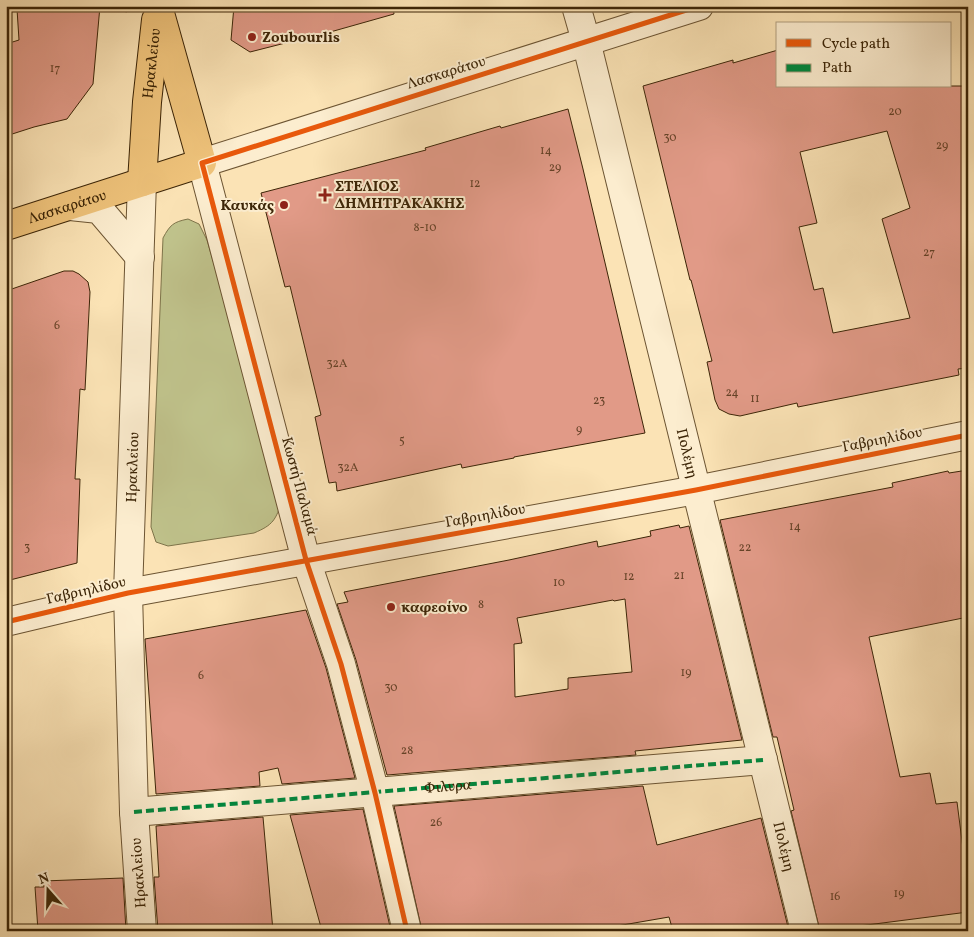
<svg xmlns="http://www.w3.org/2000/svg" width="974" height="937" font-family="Vollkorn,serif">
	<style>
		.green { fill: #c0c38c; stroke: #7e744a }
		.building { fill: #e19a87; stroke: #3c2507; fill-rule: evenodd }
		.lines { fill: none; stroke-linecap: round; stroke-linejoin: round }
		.minor-casing { stroke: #6c5432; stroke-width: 30 }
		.major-casing { stroke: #3c2507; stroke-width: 30 }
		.path { stroke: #3c2507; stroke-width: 3; stroke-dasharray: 4 2.5; stroke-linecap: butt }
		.minor { stroke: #fcedcf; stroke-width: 28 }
		.major { stroke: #eec27a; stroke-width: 28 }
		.quiet { stroke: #00873e; stroke-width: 4; stroke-dasharray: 8 4; stroke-linecap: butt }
		.cycleway-casing { stroke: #fcedcf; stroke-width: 8 }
		.cycleway { stroke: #e8590c; stroke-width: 5 }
		.poi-dot { fill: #8f2418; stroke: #fcedcf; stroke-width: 2 }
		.labels { text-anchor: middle; stroke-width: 4; stroke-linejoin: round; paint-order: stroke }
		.number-label { font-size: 12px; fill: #654227 }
		.poi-label { font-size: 15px; font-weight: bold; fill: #3c2507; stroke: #fcedcf; text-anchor: start }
		.street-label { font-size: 15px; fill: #3c2507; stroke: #fcedcf }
	</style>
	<rect width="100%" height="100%" fill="#fbe3b5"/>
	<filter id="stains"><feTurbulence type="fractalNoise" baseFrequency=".004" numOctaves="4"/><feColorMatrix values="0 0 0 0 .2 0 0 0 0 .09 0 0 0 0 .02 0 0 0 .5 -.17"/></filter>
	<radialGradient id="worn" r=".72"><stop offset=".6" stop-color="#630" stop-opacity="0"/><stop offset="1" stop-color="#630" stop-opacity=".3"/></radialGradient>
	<path class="green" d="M188 219 199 224 207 240 282 500C276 520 273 525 254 533L168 546 156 542 151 527 163 238C170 225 173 222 188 219Z"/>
	<g class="building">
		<path d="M76 6H100L93 84 67 119 34 127 6 136V44L19 40 17 9Z"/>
		<path d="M234 6H393L394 14 309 38V37L250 52 231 40Z"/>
		<path d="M778 50V86H968V368L958 369 959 375 798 407 797 403 740 416 729 414 719 409 715 400 707 362 712 361 691 280H690L643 86 733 60V63ZM887 131 910 208 882 219 910 318 833 333 823 288 814 290 799 227 817 223 800 152Z"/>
		<path d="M568 109 583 169 645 433 514 457V458L462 468 461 464 337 491 336 482 329 483 315 417 321 415 290 286 285 287 261 193 426 150 425 148 500 126 501 128Z"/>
		<path d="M64 271H73L79 274 88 282 90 292 85 390 80 389 75 479H80L77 563 6 581V291Z"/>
		<path d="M968 470V617L869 637 900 777 930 773 936 804 957 802 968 888V912L820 931 791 811 794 810 777 737H773L720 520 893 487 892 483 948 471 949 473Z"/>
		<path d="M679 525 680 528 689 526 742 740 635 751 636 755 387 775 356 660 337 604 348 602 344 592 509 560 597 541 598 547 651 536 650 531ZM625 599 632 672 568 678V689L515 697 514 644 522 643 517 618 613 600 614 601Z"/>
		<path d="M306 610 326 668 355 778 282 784 278 768 259 772 260 786 156 794 145 639Z"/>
		<path d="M643 786 657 845 761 818 789 931H673L669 917 611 927V931H422L394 806Z"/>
		<path d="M363 809 391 931H322L290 815Z"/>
		<path d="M263 817 273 931H158L154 877H159L156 826Z"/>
		<path d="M123 878 126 931H38L35 887H44L43 881Z"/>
	</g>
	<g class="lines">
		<defs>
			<g id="minor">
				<path id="s1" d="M576 6 586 41 805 931"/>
				<path d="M70 206 99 209 140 257"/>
				<path d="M6 622 128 593 696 490 968 435"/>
				<path id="s2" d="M134 812 763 760"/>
				<path id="s3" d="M142 931 134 812 128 593 142 182"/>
				<path d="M407 931 375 793 341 664 306 560 202 163 699 6"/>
			</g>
			<g id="major">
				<path id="s4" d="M142 182 147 102 156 20"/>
				<path id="s5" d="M6 226 202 163 158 6"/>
			</g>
		</defs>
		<use href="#minor" class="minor-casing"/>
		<use href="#major" class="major-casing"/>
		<path class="path" d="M111 6 127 11"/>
		<use href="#minor" class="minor"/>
		<use href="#major" class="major"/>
		<path class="quiet" d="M134 812 763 760"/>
		<defs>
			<g id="cycleway">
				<path d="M6 622 128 593 696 490 968 435"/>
				<path d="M407 931 375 793 341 664 306 560 202 163 699 6"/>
			</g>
		</defs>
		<use href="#cycleway" class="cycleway-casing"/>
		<use href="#cycleway" class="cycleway"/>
	</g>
	<g class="poi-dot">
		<circle cx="252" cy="37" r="5"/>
		<path d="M322.5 187.5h5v5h5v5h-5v5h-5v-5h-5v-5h5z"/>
		<circle cx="284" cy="205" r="5"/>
		<circle cx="391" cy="607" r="5"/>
	</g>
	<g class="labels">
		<g class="number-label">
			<text x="55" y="72">17</text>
			<text x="895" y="115">20</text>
			<text x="670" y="141">30</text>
			<text x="942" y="149">29</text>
			<text x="546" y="154">14</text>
			<text x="555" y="171">29</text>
			<text x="475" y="187">12</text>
			<text x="425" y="231">8-10</text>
			<text x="929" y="256">27</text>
			<text x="57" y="329">6</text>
			<text x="337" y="367">32Α</text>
			<text x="732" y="396">24</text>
			<text x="755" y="402">11</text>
			<text x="599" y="404">23</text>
			<text x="579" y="433">9</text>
			<text x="402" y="444">5</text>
			<text x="348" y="471">32Α</text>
			<text x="795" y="530">14</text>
			<text x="27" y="551">3</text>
			<text x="745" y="551">22</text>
			<text x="679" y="579">21</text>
			<text x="629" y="580">12</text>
			<text x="559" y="586">10</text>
			<text x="481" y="608">8</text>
			<text x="686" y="676">19</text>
			<text x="201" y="679">6</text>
			<text x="391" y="691">30</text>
			<text x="407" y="754">28</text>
			<text x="436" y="826">26</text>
			<text x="899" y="897">19</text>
			<text x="835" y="900">16</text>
		</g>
		<g class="poi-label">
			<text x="262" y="42">Zoubourlis</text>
			<text x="335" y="191">ΣΤΕΛΙΟΣ<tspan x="335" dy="17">ΔΗΜΗΤΡΑΚΑΚΗΣ</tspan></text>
			<text x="274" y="210" text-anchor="end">Καυκάς</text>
			<text x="401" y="612">καφεοίνο</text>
		</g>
		<g class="street-label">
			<text dy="5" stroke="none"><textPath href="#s4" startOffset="119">Ηρακλείου</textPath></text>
			<text transform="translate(446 72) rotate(-17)" y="5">Λασκαράτου</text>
			<text dy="5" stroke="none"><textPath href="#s5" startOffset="64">Λασκαράτου</textPath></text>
			<text transform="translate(882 439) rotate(-11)" y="5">Γαβριηλίδου</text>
			<text dy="5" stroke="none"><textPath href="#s1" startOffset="461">Πολέμη</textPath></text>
			<text dy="5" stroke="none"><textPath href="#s3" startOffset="464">Ηρακλείου</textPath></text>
			<text transform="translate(300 486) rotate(75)" y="5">Κωστή Παλαμά</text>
			<text transform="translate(485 515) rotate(-10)" y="5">Γαβριηλίδου</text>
			<text transform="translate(86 590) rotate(-13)" y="5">Γαβριηλίδου</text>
			<text dy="5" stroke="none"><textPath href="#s2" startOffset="315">Φιλυρα</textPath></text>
			<text dy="5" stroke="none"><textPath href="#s1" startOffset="866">Πολέμη</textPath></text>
			<text transform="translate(138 873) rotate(-94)" y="5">Ηρακλείου</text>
		</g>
	</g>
	<rect width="974" height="937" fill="none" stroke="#fbe3b5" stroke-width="25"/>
	<rect x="8" y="8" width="959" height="922" fill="none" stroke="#3c2507" stroke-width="2.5"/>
	<rect x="12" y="12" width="949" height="912" fill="none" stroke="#3c2507"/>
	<rect x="776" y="22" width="175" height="65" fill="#fcedcf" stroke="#af9d7f"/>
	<rect x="786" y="39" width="25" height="8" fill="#e8590c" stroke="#af9d7f"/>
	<text x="822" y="48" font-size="15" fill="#3c2507">Cycle path</text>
	<rect x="786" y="64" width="25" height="8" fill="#00873e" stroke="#af9d7f"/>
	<text x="822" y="72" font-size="15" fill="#3c2507">Path</text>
	<g transform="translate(48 890) rotate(340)" stroke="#fcedcf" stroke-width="4" paint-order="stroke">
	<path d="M0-4L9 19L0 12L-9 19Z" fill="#3c2507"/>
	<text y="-8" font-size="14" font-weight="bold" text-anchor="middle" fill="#3c2507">N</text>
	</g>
	<rect width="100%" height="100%" filter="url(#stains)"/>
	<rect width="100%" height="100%" fill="url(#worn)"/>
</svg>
